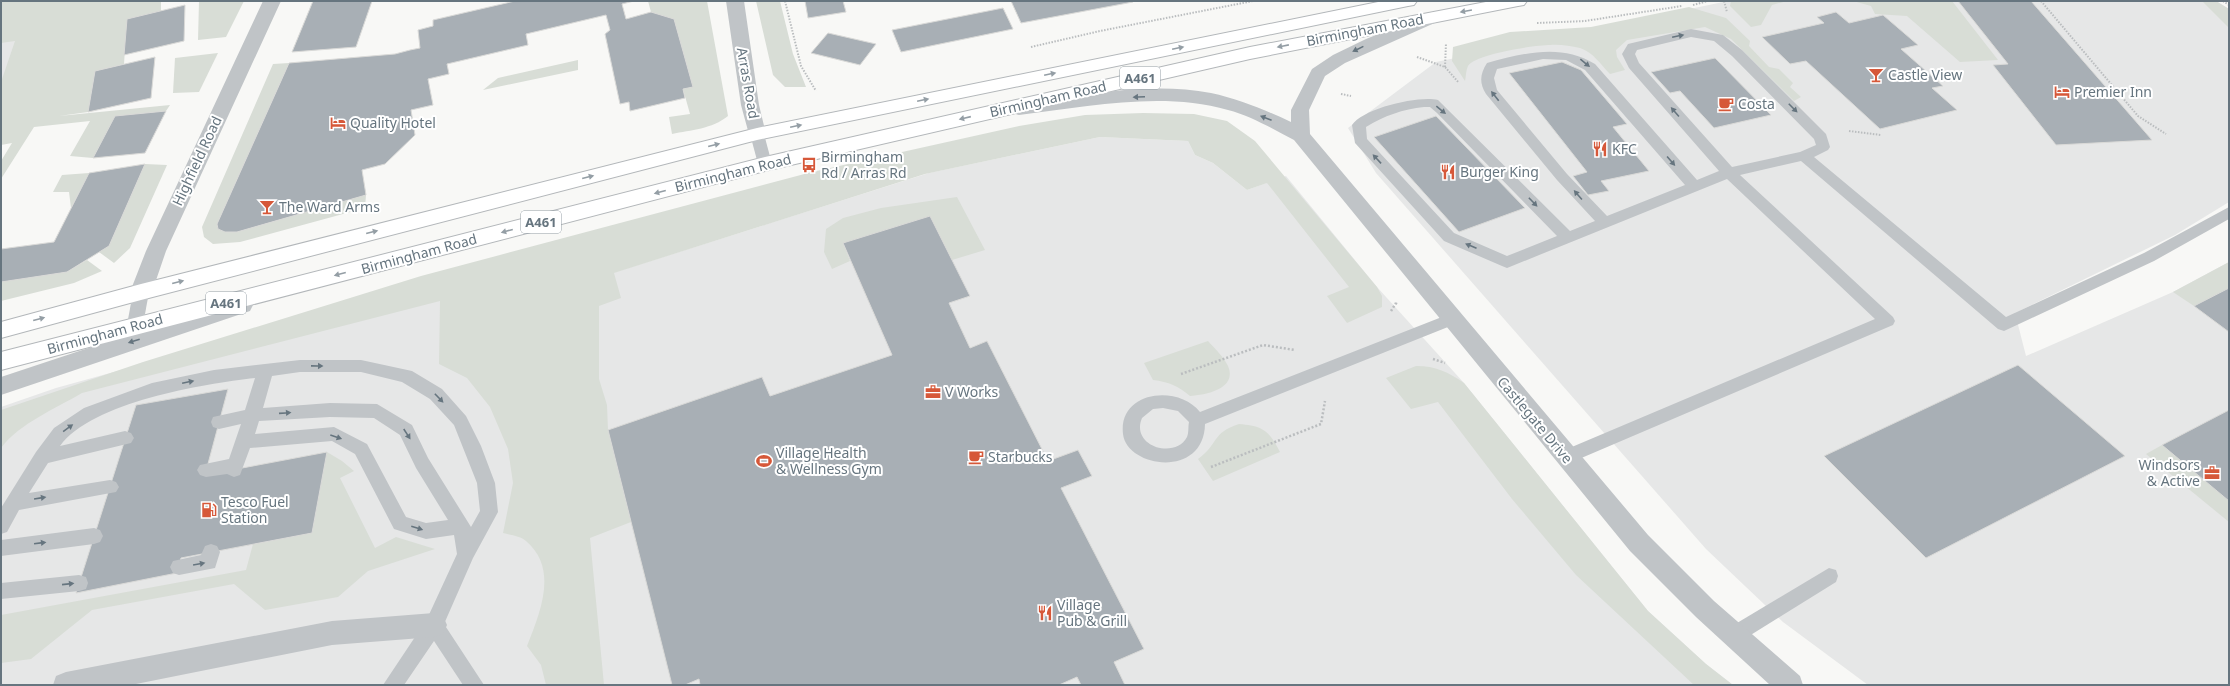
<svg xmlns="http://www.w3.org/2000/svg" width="2230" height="686" font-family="'Noto Sans',sans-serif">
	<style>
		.built { fill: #e6e7e7 }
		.green { fill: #d8ddd6 }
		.building { fill: #a8afb5; stroke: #dadad8 }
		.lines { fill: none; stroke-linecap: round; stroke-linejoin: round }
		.trunk-casing { stroke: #b3b7ba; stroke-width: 2 }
		.path-far1 { stroke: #babdbf; stroke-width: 2; stroke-dasharray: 1.5 1.5; stroke-linecap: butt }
		.path { stroke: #babdbf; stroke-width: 2.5; stroke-dasharray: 2 2; stroke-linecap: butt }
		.service { fill: #c0c4c7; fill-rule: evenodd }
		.minor { fill: #c0c4c7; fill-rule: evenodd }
		.trunk { fill: #fff; fill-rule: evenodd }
		.oneway { fill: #949ea5 }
		.oneway2 { fill: #66757f }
		.labels { text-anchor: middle; stroke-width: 4; stroke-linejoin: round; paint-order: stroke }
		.shield { fill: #fff; stroke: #949ea5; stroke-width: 1 }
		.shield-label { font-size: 13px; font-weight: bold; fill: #66757f }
		.street-label { font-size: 14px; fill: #66757f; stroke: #fff }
		.poi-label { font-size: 14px; fill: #66757f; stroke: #fff; text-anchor: start }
	</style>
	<rect width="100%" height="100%" fill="#f8f8f6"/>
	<g class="built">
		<path d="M1728 1H2216L2229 9V202L2175 235 2015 313 2026 356 2173 292 2229 262V685H1868L1783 622 1706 549 1376 173 1348 128 1436 62Z"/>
		<path d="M35 30 1 127V36Z"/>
		<path d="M1100 137 1188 141 1195 155 1213 163 1247 190 1286 176 1377 287 1464 383 1648 611 1706 664 1733 685H1V407L56 388 315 316 560 252 565 288 929 173Z"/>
	</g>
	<g class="green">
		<path d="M1 1H161V11L127 19 124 64 95 71 88 112 59 116 170 105 166 111 115 116 93 158 70 156 90 121 34 127 1 179V161L12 143 1 145V82L15 41 1 43Z"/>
		<path d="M199 1H244L226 37 198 40Z"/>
		<path d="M648 1H707L728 116C712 129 691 130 672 134L669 117 690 114 683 89 693 87 674 19 651 12Z"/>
		<path d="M756 1H780L793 54 806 87H785L773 75Z"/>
		<path d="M1731 1H1787L1772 5 1761 25 1751 27 1730 6Z"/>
		<path d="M1853 1H1952L1998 60 1960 62 1907 16 1875 14 1871 6Z"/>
		<path d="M2202 1H2216L2229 9V28Z"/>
		<path d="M1689 7 1726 18 1750 41 1749 46 1769 67 1779 69 1793 83 1790 87 1801 97 1794 101 1731 39 1705 27 1627 40 1616 50 1617 57 1625 70 1610 74C1601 65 1593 52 1580 48 1570 46 1560 44 1550 45 1535 45 1475 54 1468 66 1466 70 1466 77 1465 81L1452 61 1453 47 1510 32 1591 27Z"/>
		<path d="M218 53 199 92 173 93 175 58Z"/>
		<path d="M578 60V70L483 90 498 78Z"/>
		<path d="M289 63 217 224 237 232 366 195 365 208 240 242 213 244 204 237 202 227 273 64Z"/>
		<path d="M1143 113 1194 114 1227 121 1255 141 1377 287 1382 296V307L1347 323 1327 296 1349 287 1267 183 1247 190 1213 163 1195 155 1188 141 1100 137 925 174 614 273 621 298 599 306V379L607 405 608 430 631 522 590 538 604 685H546L541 665 527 646C540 613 559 569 526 541 521 536 510 535 503 533L513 483 508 449 490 407 467 378 439 364 440 301 82 393C55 409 20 423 1 448V410L143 362 421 276 812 172 1019 126 1085 115Z"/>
		<path d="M145 164 167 165 130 248 114 263 99 252 109 246Z"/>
		<path d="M89 173 71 208 69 192H53L62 175Z"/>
		<path d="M957 197 985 250 952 260 843 243 850 261 832 269 824 252 826 229 843 218 881 208Z"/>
		<path d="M87 260 102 271 74 283 1 301V282L67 272Z"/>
		<path d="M2229 262V288L2194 306 2173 292Z"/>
		<path d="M1208 341C1214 348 1224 357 1228 366 1238 389 1205 395 1190 396 1178 386 1169 382 1153 380L1144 363Z"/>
		<path d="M1416 366C1436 366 1448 372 1464 383L1648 611 1706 664 1733 685H1694L1576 575 1512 499 1438 402 1411 409 1386 378Z"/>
		<path d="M1239 424C1264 426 1269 431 1280 452L1213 481 1198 459C1219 444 1211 433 1239 424Z"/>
		<path d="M2162 445 2229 501V522L2146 454Z"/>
		<path d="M327 452 342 461 354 471 340 478 375 548 396 537 435 549 368 571 338 597 265 610 234 584 92 610 31 659 1 663V615L246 570 253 544 312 533Z"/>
	</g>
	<g class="building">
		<path d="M313 1H372L356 47 292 52Z"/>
		<path d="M515 1H634L622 4 626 19 651 12 674 19 693 87 683 89 685 98 630 111 629 102 620 104 605 34 610 30 606 15 526 34 528 45 447 64 449 74 428 79 433 105 411 110 415 135 385 164 362 170 366 195 237 232H225L218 229 217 224 289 63 395 54 410 50 420 48 418 30 433 26V20Z"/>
		<path d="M805 1H843L846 12 808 18Z"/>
		<path d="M1011 1H1133V2L1021 23Z"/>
		<path d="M1958 1H2031L2152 140 2056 145 1993 65 2008 64Z"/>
		<path d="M185 5 184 41 124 55 127 19Z"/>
		<path d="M1003 8 1013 29 901 52 892 30Z"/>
		<path d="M1836 12 1849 23 1883 15 1918 45 1901 49 1943 86 1932 88 1957 110 1880 129 1806 61 1790 64 1762 37 1824 23 1817 17Z"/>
		<path d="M828 33 876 44 860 65 811 53Z"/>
		<path d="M155 57 151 98 88 112 95 71Z"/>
		<path d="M1715 58 1771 115 1714 128 1680 91 1670 93 1651 72Z"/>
		<path d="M1562 62 1581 70 1627 124 1613 127 1649 171 1601 181 1609 191 1588 195 1573 176 1587 172 1509 73Z"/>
		<path d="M166 111 145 153 93 158 115 116Z"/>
		<path d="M1436 116 1525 208 1459 232 1374 137Z"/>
		<path d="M145 164 109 246 67 272 1 282V249L54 242 89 173Z"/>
		<path d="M930 216 970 296 949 303 970 348 987 341 1048 461 1078 450 1092 476 1061 488 1144 649 1114 662 1125 685H1081L1077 677 1059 685H700L699 679 685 685H672L608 430 762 377 770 396 892 355 843 243Z"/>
		<path d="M2229 288V332L2194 306Z"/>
		<path d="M2018 365 2125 456 1926 558 1824 456Z"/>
		<path d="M228 389 205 475 327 452 312 533 181 558 177 573 76 593 136 405Z"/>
		<path d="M2229 410V501L2162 445Z"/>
	</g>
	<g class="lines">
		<defs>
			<g id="trunk">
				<path d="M1383 1H1417L1414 5 1408 6 757 140 141 300 1 338V322L141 284 757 128Z"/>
				<path d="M1491 1H1527L1524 5 1518 6 1250 59 765 171 1 370V352L765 157 1250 47Z"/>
			</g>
		</defs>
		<use href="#trunk" class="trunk-casing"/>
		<g class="path-far1">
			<path d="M785 1 801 66 816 91"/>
			<path d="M1724 1 1727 12"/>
			<path d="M2041 1 2138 116 2166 134"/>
			<path d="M2223 1 2229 5"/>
			<path d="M1693 5 1708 1"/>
			<path d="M1537 23 1585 21 1682 6"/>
			<path d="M1031 47 1100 31 1253 1"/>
			<path d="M1417 57 1445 67 1459 83"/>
			<path d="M1445 67 1446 43"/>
			<path d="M1341 94 1351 96"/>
			<path d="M1849 131 1881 135"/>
			<path d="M1396 304 1397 302"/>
		</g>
		<g class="path">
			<path d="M1391 311 1396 303"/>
			<path d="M1433 359 1445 363"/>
			<path d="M1181 374 1263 345 1295 350"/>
			<path d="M1211 467 1321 424 1325 401"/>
		</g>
		<g class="service">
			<path d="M1691 29 1723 35 1742 50 1826 134 1830 147 1828 150 1814 157 2006 317 2144 253 2229 207V219L2154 261 2004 331 1998 329 1801 161 1740 175 1893 317 1895 321 1893 325 1572 462 1566 464 1560 462 1557 457 1560 452 1875 319 1727 179 1512 266 1507 268 1502 266 1444 241 1355 143 1352 125C1363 108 1420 95 1438 100L1570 231 1595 221 1557 180 1486 94C1479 83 1480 74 1487 63 1524 53 1561 43 1595 64L1697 180 1719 171 1629 68 1622 54 1628 44ZM1691 37 1714 41 1732 56 1814 139 1816 145 1800 152 1732 167 1639 63 1635 54 1637 50ZM1543 59 1566 60 1585 70 1685 185 1607 216 1567 174 1497 90 1494 78 1497 69ZM1424 107H1430L1437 113 1557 236 1507 256 1454 233 1367 139 1366 127C1384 116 1403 109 1424 107Z"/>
			<path d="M757 129 762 131 764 134 772 164 770 167H760L758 164 750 134 752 131Z"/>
			<path d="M141 286 146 288 149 292 143 325 141 329 135 331 129 329 127 325 133 292 136 288Z"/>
			<path d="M1452 313 1458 315 1460 319 1458 323 1205 424C1204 479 1127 468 1123 434 1118 391 1178 384 1200 412ZM1163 408 1178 411 1189 422C1188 426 1189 433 1187 437 1175 460 1130 446 1142 418L1153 409Z"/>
			<path d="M300 360H361L412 371 442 389 466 416 481 446 495 483 498 512 473 558 444 624 484 685H463L434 641 404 685H383L427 619 457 554 454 535 426 539 394 529 355 454 332 441 250 448 240 475 234 477 227 474 206 477 200 475 197 470 200 465 229 459 241 424 219 429 213 427 211 422 213 417 245 410 255 378C203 384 92 402 60 446L125 431 131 433 134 438 131 443 48 463 29 493 110 480 116 482 119 487 116 492 19 510 7 532 1 534V508L36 452 54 428 84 408 152 383 214 370ZM300 372H361L402 382 430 399 454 425 477 483 480 511 471 527 428 458 412 425 377 404 330 403 263 408 272 376ZM330 417 374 418 400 435 416 468 448 520 426 523 406 517 367 444 334 427 255 434 259 421Z"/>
			<path d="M94 528 100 530 103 536 100 542 94 544 1 556V540Z"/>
			<path d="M211 544 217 546 220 552 215 568 179 575 173 573 170 567 173 561 201 555 205 546Z"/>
			<path d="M1829 568 1836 570 1838 576 1836 582 1741 641 1734 644 1727 641 1724 635 1727 629Z"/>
			<path d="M79 575 86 577 88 583 86 589 79 591 1 599V583Z"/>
		</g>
		<g class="minor">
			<path d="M263 1H281L166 251 152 292 149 298 141 300 133 298 130 292 146 251Z"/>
			<path d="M726 1H744L759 105 766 134 764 138 757 140 750 138 741 105Z"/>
			<path d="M1433 12 1439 13 1442 17 1439 21 1345 63 1325 76 1309 110 1310 134 1648 535 1714 601 1800 676 1803 685H1770L1696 617 1630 551 1294 140C1273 129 1251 116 1228 110 1161 91 1087 107 1019 115L1012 113 1010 109 1012 105 1019 103C1081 96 1149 81 1211 93 1239 99 1265 110 1291 122V110L1312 69 1333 55 1366 39Z"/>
			<path d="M242 297 250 299 253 305 250 311 1 395V377Z"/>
			<path d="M434 613 443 616 447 625 443 634 434 637 332 645 131 685H53L56 676 66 672 332 621Z"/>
		</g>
		<use href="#trunk" class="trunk"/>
	</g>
	<defs><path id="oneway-solid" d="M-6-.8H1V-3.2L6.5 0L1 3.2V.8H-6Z"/></defs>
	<g class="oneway">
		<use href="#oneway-solid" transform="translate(1466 11) rotate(170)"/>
		<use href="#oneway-solid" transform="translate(1283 46) rotate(169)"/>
		<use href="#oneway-solid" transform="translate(1178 48) rotate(-12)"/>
		<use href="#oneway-solid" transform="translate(1050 74) rotate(-12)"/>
		<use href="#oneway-solid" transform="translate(923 100) rotate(-12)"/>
		<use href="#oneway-solid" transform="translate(965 118) rotate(167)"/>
		<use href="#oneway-solid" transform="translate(796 126) rotate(-12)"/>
		<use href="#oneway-solid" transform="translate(714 145) rotate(-14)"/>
		<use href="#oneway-solid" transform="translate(588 177) rotate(-14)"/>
		<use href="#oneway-solid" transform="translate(660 192) rotate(165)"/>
		<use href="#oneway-solid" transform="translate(507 231) rotate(165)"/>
		<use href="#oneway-solid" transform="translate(372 232) rotate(-14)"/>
		<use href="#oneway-solid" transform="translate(340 274) rotate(165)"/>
		<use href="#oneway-solid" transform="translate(178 282) rotate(-14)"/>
		<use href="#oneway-solid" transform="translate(39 319) rotate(-15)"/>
	</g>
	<g class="oneway2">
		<use href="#oneway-solid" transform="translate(1678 36) rotate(-12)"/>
		<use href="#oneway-solid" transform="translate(1358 49) rotate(154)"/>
		<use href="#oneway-solid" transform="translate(1585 63) rotate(39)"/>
		<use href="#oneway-solid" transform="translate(1495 96) rotate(-128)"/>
		<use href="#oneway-solid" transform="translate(1139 97) rotate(178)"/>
		<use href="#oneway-solid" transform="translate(1793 108) rotate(45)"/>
		<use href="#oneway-solid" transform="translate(1441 110) rotate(39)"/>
		<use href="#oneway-solid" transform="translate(1675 112) rotate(-131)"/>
		<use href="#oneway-solid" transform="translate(1266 118) rotate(-159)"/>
		<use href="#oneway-solid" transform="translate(1377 159) rotate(-133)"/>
		<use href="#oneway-solid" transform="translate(1671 161) rotate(49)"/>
		<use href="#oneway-solid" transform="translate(1578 195) rotate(-131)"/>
		<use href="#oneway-solid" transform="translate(1533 202) rotate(46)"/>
		<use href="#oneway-solid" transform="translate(1471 246) rotate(-157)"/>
		<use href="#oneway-solid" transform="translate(134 341) rotate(162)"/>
		<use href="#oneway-solid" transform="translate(317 366) rotate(1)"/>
		<use href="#oneway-solid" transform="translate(188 382) rotate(-12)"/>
		<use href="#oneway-solid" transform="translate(439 398) rotate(46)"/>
		<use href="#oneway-solid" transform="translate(285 413) rotate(-4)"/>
		<use href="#oneway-solid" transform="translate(68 428) rotate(-36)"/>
		<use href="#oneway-solid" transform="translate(407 434) rotate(57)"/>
		<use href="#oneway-solid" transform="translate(336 437) rotate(19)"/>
		<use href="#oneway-solid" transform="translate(40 498) rotate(-9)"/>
		<use href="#oneway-solid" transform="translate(417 528) rotate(17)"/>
		<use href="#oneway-solid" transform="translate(40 543) rotate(-7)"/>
		<use href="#oneway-solid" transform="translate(199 564) rotate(-10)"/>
		<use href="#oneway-solid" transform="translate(68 584) rotate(-6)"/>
	</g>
	<defs>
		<symbol id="bar-bare" viewBox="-9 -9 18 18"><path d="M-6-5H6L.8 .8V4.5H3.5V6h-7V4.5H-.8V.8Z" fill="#d65839" stroke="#fff" stroke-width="2.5" paint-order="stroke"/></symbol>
		<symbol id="hotel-bare" viewBox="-9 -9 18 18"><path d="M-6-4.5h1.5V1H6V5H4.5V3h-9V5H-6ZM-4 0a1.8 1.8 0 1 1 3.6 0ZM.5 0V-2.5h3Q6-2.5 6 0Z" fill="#d65839" stroke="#fff" stroke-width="2.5" paint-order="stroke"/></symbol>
		<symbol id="cafe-bare" viewBox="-9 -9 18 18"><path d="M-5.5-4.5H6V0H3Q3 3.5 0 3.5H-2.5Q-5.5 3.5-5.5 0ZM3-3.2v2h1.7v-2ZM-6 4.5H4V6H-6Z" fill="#d65839" stroke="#fff" stroke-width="2.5" paint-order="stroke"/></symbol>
		<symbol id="restaurant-bare" viewBox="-9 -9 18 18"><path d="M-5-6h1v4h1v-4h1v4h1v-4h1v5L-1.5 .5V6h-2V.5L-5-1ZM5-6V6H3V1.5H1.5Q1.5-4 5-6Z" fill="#d65839" stroke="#fff" stroke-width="2.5" paint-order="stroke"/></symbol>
		<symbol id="bus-bare" viewBox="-9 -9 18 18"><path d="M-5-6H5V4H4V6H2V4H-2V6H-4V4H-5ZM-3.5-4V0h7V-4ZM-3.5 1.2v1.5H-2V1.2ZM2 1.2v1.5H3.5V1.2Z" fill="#d65839" stroke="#fff" stroke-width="2.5" paint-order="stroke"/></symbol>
		<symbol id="office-bare" viewBox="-9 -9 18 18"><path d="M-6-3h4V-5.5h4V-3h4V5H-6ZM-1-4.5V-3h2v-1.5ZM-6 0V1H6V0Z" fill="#d65839" stroke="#fff" stroke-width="2.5" paint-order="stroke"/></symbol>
		<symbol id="stadium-bare" viewBox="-9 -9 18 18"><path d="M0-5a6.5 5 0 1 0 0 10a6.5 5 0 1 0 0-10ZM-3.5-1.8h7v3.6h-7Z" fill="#d65839" stroke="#fff" stroke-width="2.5" paint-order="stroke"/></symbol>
		<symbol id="fuel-bare" viewBox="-9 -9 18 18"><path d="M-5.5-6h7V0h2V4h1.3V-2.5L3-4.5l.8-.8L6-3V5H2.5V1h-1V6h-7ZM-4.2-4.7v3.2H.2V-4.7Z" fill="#d65839" stroke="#fff" stroke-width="2.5" paint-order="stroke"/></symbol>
	</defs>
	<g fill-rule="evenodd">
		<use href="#bar-bare" x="1865" y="64" width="22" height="22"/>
		<use href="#hotel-bare" x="2051" y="81" width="22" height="22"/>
		<use href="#cafe-bare" x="1715" y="93" width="22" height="22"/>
		<use href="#hotel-bare" x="327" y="112" width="22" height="22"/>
		<use href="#restaurant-bare" x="1589" y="138" width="22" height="22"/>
		<use href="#bus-bare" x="798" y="154" width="22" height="22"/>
		<use href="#restaurant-bare" x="1437" y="161" width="22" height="22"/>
		<use href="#bar-bare" x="256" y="196" width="22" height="22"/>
		<use href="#office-bare" x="922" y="381" width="22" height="22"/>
		<use href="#cafe-bare" x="965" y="446" width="22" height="22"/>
		<use href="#stadium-bare" x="753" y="450" width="22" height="22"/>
		<use href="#office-bare" x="2201" y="462" width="22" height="22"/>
		<use href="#fuel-bare" x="198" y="499" width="22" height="22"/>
		<use href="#restaurant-bare" x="1034" y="602" width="22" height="22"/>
	</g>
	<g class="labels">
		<g class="shield">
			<rect x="1120" y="67" width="40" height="22" rx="3"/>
			<rect x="521" y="211" width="40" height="22" rx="3"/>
			<rect x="206" y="292" width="40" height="22" rx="3"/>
		</g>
		<g class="shield-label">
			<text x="1140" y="83">A461</text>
			<text x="541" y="227">A461</text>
			<text x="226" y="308">A461</text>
		</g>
		<g class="street-label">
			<text transform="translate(1365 30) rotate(-11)" y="5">Birmingham Road</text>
			<text transform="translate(748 83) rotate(80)" y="5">Arras Road</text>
			<text transform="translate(1048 99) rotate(-13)" y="5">Birmingham Road</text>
			<text transform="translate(197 161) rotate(-65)" y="5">Highfield Road</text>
			<text transform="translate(733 173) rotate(-14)" y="5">Birmingham Road</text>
			<text transform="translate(419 254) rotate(-15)" y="5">Birmingham Road</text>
			<text transform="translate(105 334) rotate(-15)" y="5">Birmingham Road</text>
			<text transform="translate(1535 420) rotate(50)" y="5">Castlegate Drive</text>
		</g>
		<g class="poi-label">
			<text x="1888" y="80">Castle View</text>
			<text x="2074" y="97">Premier Inn</text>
			<text x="1738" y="109">Costa</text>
			<text x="350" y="128">Quality Hotel</text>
			<text x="1612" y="154">KFC</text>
			<text x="821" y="162">Birmingham<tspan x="821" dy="16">Rd / Arras Rd</tspan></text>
			<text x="1460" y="177">Burger King</text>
			<text x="279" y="212">The Ward Arms</text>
			<text x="945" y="397">V Works</text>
			<text x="776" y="458">Village Health<tspan x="776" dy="16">&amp; Wellness Gym</tspan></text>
			<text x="988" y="462">Starbucks</text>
			<text x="2200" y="470" text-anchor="end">Windsors<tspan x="2200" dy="16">&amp; Active</tspan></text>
			<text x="221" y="507">Tesco Fuel<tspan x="221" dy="16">Station</tspan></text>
			<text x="1057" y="610">Village<tspan x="1057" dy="16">Pub &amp; Grill</tspan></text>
		</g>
	</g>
	<rect width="2230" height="686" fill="none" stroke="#66757f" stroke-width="4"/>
</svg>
